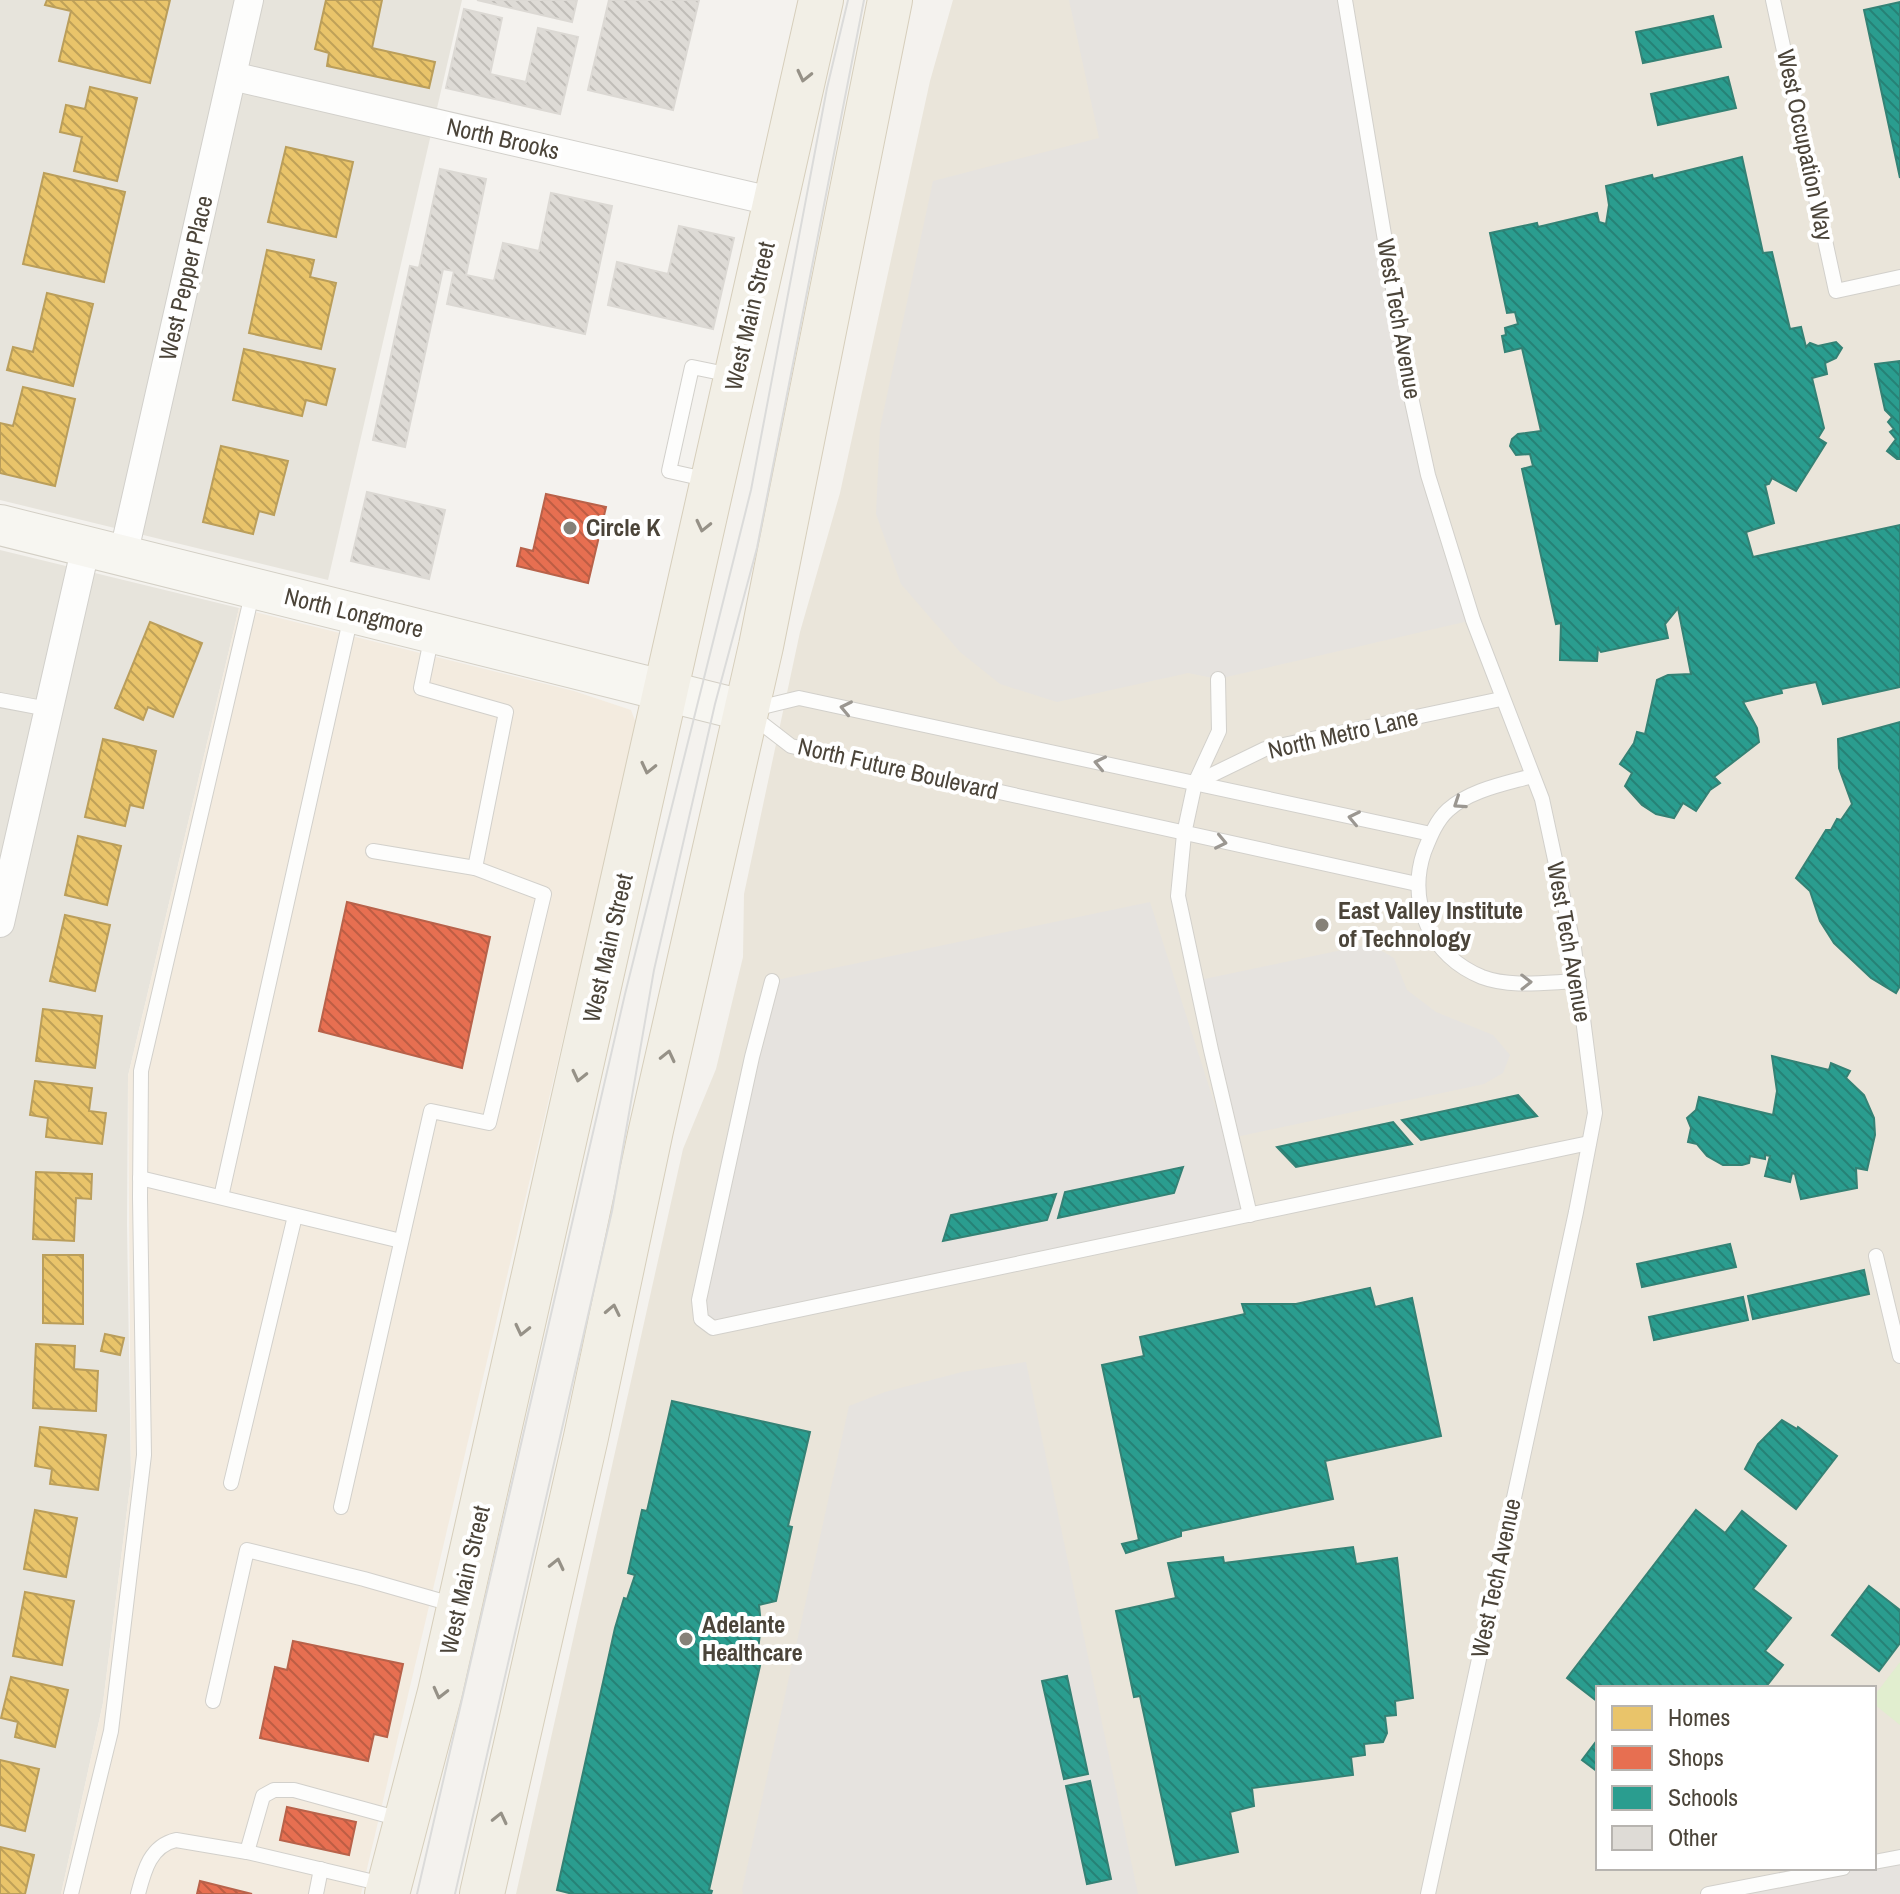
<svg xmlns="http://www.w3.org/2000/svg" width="1900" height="1894" font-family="'Archivo Narrow',sans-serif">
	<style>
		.residential { fill: #e7e4dc }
		.commercial { fill: #f3ebdf }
		.education { fill: #eae5da; fill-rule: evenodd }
		.pitch { fill: #e1eecf }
		.parking { fill: #e6e3df }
		.homes { fill: url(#homes-back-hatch); stroke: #ba9e5b; stroke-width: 2 }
		.shops { fill: url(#shops-back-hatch); stroke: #b8624a; stroke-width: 2 }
		.schools { fill: url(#schools-back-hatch); stroke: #348275; stroke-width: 2 }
		.building { fill: url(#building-back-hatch); stroke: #dcd9d4; stroke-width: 2 }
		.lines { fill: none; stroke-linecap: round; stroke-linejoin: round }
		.lane-casing { stroke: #d2d0cb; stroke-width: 16 }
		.street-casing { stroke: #d2d0cb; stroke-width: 30 }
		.secondary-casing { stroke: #d3cfc5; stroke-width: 42 }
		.primary-casing { stroke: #d6cebb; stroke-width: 46 }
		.lane { stroke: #fdfdfc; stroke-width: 14 }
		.street { stroke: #fdfdfc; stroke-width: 28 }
		.secondary { stroke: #f7f6f1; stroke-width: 40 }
		.primary { stroke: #f2efe6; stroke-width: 44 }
		.tram { stroke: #dbdbda; stroke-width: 2 }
		.oneway { stroke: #969187 }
		.oneway2 { stroke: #9b9791 }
		.poi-dot { fill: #868178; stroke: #fff; stroke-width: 3 }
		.labels { text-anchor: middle; stroke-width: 8; stroke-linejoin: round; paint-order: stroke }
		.street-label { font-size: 24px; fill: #4b4439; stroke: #fff }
		.poi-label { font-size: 24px; font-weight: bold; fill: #4b4439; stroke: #fff; text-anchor: start }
	</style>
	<defs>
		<pattern id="homes-back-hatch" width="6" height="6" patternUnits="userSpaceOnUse" patternTransform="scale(2)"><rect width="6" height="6" fill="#e9c46a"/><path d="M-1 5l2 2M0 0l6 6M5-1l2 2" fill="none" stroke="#bfa158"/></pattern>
		<pattern id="shops-back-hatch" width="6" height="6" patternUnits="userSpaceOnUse" patternTransform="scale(2)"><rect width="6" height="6" fill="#e76f51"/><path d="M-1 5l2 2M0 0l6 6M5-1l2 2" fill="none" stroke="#bd5d44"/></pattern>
		<pattern id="schools-back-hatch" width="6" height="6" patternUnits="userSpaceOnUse" patternTransform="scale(2)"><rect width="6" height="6" fill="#2a9d8f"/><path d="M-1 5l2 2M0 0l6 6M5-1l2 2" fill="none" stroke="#268276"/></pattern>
		<pattern id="building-back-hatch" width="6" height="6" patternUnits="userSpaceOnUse" patternTransform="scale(2)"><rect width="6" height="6" fill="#dedbd6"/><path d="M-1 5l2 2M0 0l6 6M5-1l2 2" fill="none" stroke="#c0bdb8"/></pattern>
	</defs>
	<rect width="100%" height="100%" fill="#f4f2ee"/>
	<g class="residential">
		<path d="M0 0H462L328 580 0 500Z"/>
		<path d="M0 550 239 608 128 1076 127 1225 131 1478 103 1703 61 1894H0Z"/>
	</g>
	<path class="commercial" d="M239 608 574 691 631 710 637 726 361 1894H61L103 1703 131 1478 128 1076Z"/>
	<path class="education" d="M953 0H1900V1894H516L683 1149 716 1069 743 957 744 894 800 632 840 493 930 81ZM1598 1688H1874V1868H1598Z"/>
	<path class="pitch" d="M1900 1662V1725L1874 1704V1696Z"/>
	<g class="parking">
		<path d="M1069 0H1345L1421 444 1473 620 1218 679 1188 673 1057 702 1000 684 960 652 901 584 876 514 880 428 933 181 1099 138Z"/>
		<path d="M1150 902 1250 1215 713 1328 701 1319 772 981Z"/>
		<path d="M1370 944 1394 958 1407 990 1436 1012 1493 1035 1510 1055 1503 1073 1484 1084 1231 1138 1195 981Z"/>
		<path d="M1026 1362 1138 1894H743L742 1890 849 1406 885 1392 962 1372Z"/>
		<path d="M1900 1857V1894H1713L1845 1868H1874Z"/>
	</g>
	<g class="homes">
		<path d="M47 0H170L150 83 59 61 71 11 45 5Z"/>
		<path d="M326 0H382L372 48 435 62 429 88 327 66 329 53 315 49Z"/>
		<path d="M90 87 137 98 117 181 74 171 82 137 60 132 66 105 85 109Z"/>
		<path d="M286 147 353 162 336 237 268 222Z"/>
		<path d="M44 173 125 192 104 282 23 264Z"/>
		<path d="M267 250 314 260 310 277 336 283 321 349 249 333Z"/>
		<path d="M47 293 93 304 73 386 7 370 13 347 33 352Z"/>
		<path d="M244 349 335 369 326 405 306 400 302 416 233 400Z"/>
		<path d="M23 387 75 399 55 486 0 473V423L13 426Z"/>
		<path d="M221 446 288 461 274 515 259 511 253 534 203 522Z"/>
		<path d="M150 622 202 643 173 717 148 707 143 720 115 708Z"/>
		<path d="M103 739 156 751 143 808 130 805 125 826 85 817Z"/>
		<path d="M78 836 121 846 107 905 65 895Z"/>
		<path d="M65 915 110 925 95 991 50 981Z"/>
		<path d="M43 1009 102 1016 95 1068 36 1061Z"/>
		<path d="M35 1081 92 1088 89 1111 106 1113 102 1144 46 1137 48 1118 30 1115Z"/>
		<path d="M36 1172 92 1174 91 1199 76 1198 74 1241 33 1239Z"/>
		<path d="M43 1255H83V1324L43 1323Z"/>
		<path d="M105 1334 124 1338 120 1355 101 1351Z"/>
		<path d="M36 1344 75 1346 74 1369 98 1371 96 1411 33 1408Z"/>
		<path d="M40 1427 106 1435 98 1490 50 1484 52 1469 35 1466Z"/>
		<path d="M35 1510 77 1518 66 1577 24 1569Z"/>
		<path d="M25 1592 74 1601 62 1665 13 1656Z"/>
		<path d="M11 1677 68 1690 55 1747 15 1737 18 1722 1 1718Z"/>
		<path d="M0 1760 39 1769 25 1831 0 1825Z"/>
		<path d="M0 1847 34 1855 25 1894H0Z"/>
	</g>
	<g class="shops">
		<path d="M546 494 606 507 588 583 517 566 521 548 533 551Z"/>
		<path d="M347 902 490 937 462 1068 319 1031Z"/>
		<path d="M293 1641 403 1664 387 1737 374 1734 368 1761 260 1738 275 1667 287 1670Z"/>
		<path d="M287 1807 356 1822 349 1855 280 1840Z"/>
		<path d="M200 1881 252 1894H197Z"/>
	</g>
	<g class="schools">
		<path d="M1900 2V178L1864 10Z"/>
		<path d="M1713 16 1721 47 1643 63 1636 32Z"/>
		<path d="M1728 77 1736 108 1658 125 1651 94Z"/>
		<path d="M1742 157 1763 253 1772 252 1790 329 1801 327 1806 347 1810 343 1818 346 1836 342 1842 348 1836 358 1825 363 1827 374 1812 378 1824 428 1818 438 1826 443 1796 491 1772 478 1769 484 1765 485 1774 523 1746 532 1753 557 1900 525V687L1823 704 1816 682 1781 689 1782 693 1743 702 1757 728 1759 742 1714 777 1720 783 1710 790 1696 811 1683 803 1674 818 1656 814 1642 805 1625 786 1632 773 1620 764 1634 743 1637 732 1645 734 1657 680 1668 675 1691 674 1678 608 1665 624 1668 638 1601 652 1598 648 1597 661 1560 660 1561 623 1556 624 1522 469 1533 466 1530 454 1516 455 1510 446 1512 439 1518 434 1541 431 1522 348 1505 352 1502 336 1506 335 1505 328 1518 324 1515 312 1507 313 1490 233 1537 223 1538 227 1597 213 1599 222 1606 224 1609 205 1606 186 1652 175 1653 179Z"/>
		<path d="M1900 361V459H1897L1887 451 1896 439 1890 432 1894 429 1888 422 1892 417 1885 410 1875 364Z"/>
		<path d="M1900 722V986L1896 993 1871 978 1834 943 1820 921 1810 891 1796 878 1826 830H1831L1837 819 1841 820 1852 804 1839 768 1838 739Z"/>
		<path d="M1772 1056 1829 1070 1831 1063 1850 1071 1846 1078 1864 1095 1874 1118 1875 1135 1867 1170 1856 1168 1857 1188 1801 1199 1795 1174 1792 1173 1790 1182 1765 1176 1770 1156 1765 1155V1159L1750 1156 1749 1163 1742 1165H1723L1707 1156 1697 1144 1688 1142 1691 1128 1687 1118 1696 1110 1699 1097 1773 1115 1777 1091Z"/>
		<path d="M1518 1095 1537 1116 1421 1140 1402 1120Z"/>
		<path d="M1393 1122 1412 1144 1296 1167 1277 1147Z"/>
		<path d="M1183 1167 1174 1193 1058 1218 1065 1192Z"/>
		<path d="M1056 1194 1047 1220 943 1241 951 1215Z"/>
		<path d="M1730 1244 1736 1267 1642 1287 1637 1264Z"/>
		<path d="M1864 1270 1869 1294 1753 1319 1748 1296Z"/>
		<path d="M1370 1288 1375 1307 1412 1298 1441 1436 1325 1461 1333 1499 1181 1531V1536L1126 1553 1122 1544 1139 1540 1102 1365 1144 1356 1140 1337 1245 1314 1242 1304H1296Z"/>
		<path d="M1743 1297 1748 1320 1654 1340 1649 1317Z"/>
		<path d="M672 1401 810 1432 788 1526 792 1527 776 1601 759 1605 761 1625 758 1650 770 1653 768 1658 762 1657 709 1890 712 1891 711 1894H573L557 1890 615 1628 624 1598 627 1599 635 1575 628 1573 642 1510 647 1511Z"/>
		<path d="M1782 1420 1797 1429 1798 1427 1837 1456 1796 1509 1745 1469 1758 1444Z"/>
		<path d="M1696 1510 1725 1533 1742 1511 1786 1546 1753 1589 1791 1618 1765 1651 1783 1665 1765 1688H1598V1702L1567 1678Z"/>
		<path d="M1353 1547 1356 1564 1397 1558 1413 1698 1395 1701 1396 1715 1385 1716 1387 1733 1383 1742 1364 1744 1365 1755 1351 1757 1353 1775 1252 1788 1254 1806 1230 1812 1238 1852 1176 1865 1140 1696 1134 1697 1116 1611 1176 1598 1168 1563 1223 1557 1224 1563Z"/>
		<path d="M1869 1586 1900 1610V1643L1879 1671 1832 1635Z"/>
		<path d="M1067 1676 1088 1774 1064 1779 1042 1681Z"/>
		<path d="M1598 1739V1772L1582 1760Z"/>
		<path d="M1090 1781 1111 1879 1087 1884 1066 1786Z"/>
	</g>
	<g class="building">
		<path d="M477 0H577L572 22Z"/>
		<path d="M609 0H699L673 110 588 90Z"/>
		<path d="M464 9 502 18 490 74 526 82 538 28 578 37 560 114 446 88Z"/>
		<path d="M440 169 486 179 466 275 494 281 503 243 539 251 551 193 612 206 585 334 447 304 454 271 443 269 405 447 373 440 410 266 419 268Z"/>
		<path d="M679 226 734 238 713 329 608 305 617 262 668 274Z"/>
		<path d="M367 492 445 510 429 579 351 561Z"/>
	</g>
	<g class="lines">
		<defs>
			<g id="lane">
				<path d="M1345 0 1411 397 1428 475 1473 620 1542 799 1574 948 1595 1113 1576 1212 1428 1894"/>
				<path d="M1773 0 1836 291 1900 277"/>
				<path d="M709 480 669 471 692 367 731 375"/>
				<path d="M1218 679 1219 731 1195 783 1184 834 1178 896 1211 1050 1250 1215"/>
				<path d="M0 700 48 709"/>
				<path d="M754 709 799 698 1431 834"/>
				<path d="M752 716 791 746 1417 884"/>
				<path d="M1532 776C1504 784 1470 790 1448 810 1436 821 1430 837 1424 852 1407 903 1431 956 1482 977 1511 988 1548 982 1579 981"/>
				<path d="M1195 783 1265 749 1501 699"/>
				<path d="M373 851 475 868"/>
				<path d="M772 981 752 1057 699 1300 701 1319 713 1328 1589 1143"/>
				<path d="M140 1178 401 1241"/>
				<path d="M221 1197 351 616"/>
				<path d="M1876 1256 1900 1356"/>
				<path d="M231 1483 295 1216"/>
				<path d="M341 1507 431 1111 489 1123 544 894 475 868 506 712 421 688 432 635"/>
				<path d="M213 1701 247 1550 364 1579 455 1605"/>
				<path d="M247 1852 387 1885"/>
				<path d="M1874 1862 1900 1857"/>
				<path d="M71 1894 111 1731 144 1455 140 1197 141 1071 253 590"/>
				<path d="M138 1894C144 1871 150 1846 176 1840L247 1852 263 1796 274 1790H294L400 1819"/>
				<path d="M316 1894 321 1869"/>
				<path d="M1708 1894 1843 1868"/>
			</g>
			<g id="street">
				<path d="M232 76 775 202"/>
				<path d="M123 556 249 0"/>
				<path d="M0 923 86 546"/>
			</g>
			<path id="secondary" d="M0 525 746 711"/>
			<g id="primary">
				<path d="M387 1894 440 1692 821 0"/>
				<path d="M482 1894 586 1437 651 1130 761 646 890 0"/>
			</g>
		</defs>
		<use href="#lane" class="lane-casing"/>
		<use href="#street" class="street-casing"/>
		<use href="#secondary" class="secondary-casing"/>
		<use href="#primary" class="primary-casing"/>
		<use href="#lane" class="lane"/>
		<use href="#street" class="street"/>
		<use href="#secondary" class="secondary"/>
		<use href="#primary" class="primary"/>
		<g class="tram">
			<path d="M417 1894 625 994 751 490 827 88 848 0"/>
			<path d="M455 1894 612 1211 654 970 715 704 757 548 864 0"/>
		</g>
	</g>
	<defs><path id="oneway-chevron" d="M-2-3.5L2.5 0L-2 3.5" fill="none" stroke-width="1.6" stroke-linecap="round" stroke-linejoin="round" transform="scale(2)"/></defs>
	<g class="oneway">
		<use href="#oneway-chevron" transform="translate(804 76) rotate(103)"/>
		<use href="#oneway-chevron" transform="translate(703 526) rotate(103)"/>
		<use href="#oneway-chevron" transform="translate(648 768) rotate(103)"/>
		<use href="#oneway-chevron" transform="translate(668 1056) rotate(-77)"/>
		<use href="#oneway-chevron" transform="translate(579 1076) rotate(103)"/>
		<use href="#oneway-chevron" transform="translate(613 1310) rotate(-78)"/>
		<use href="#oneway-chevron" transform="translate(522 1330) rotate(103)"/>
		<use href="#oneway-chevron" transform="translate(557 1564) rotate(-77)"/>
		<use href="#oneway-chevron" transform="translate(440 1693) rotate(104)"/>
		<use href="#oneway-chevron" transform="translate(500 1818) rotate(-77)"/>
	</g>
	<g class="oneway2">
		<use href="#oneway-chevron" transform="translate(846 708) rotate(-168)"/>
		<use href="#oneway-chevron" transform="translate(1100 763) rotate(-168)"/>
		<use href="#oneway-chevron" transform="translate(1459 803) rotate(146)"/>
		<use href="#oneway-chevron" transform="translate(1354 818) rotate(-168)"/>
		<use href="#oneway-chevron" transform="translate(1221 842) rotate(12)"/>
		<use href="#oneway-chevron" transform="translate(1526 982) rotate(-1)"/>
	</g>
	<g class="poi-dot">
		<circle cx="570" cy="528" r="8"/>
		<circle cx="1322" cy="925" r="8"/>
		<circle cx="686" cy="1639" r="8"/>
	</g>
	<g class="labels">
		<g class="street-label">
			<text transform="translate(503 139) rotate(13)" y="8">North Brooks</text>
			<text transform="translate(1805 145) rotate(78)" y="8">West Occupation Way</text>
			<text transform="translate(186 278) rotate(-77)" y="8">West Pepper Place</text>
			<text transform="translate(750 316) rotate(-77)" y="8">West Main Street</text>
			<text transform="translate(1399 319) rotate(80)" y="8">West Tech Avenue</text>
			<text transform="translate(354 613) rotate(14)" y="8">North Longmore</text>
			<text transform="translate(1343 734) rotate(-13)" y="8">North Metro Lane</text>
			<text transform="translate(898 769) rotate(13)" y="8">North Future Boulevard</text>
			<text transform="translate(1569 942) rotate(80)" y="8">West Tech Avenue</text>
			<text transform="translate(608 948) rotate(-77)" y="8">West Main Street</text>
			<text transform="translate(1496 1578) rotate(-78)" y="8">West Tech Avenue</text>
			<text transform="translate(465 1580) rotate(-77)" y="8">West Main Street</text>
		</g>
		<g class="poi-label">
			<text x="586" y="536">Circle K</text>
			<text x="1338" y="919">East Valley Institute<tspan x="1338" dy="28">of Technology</tspan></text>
			<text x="702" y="1633">Adelante<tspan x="702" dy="28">Healthcare</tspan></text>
		</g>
	</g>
	<rect x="1596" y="1686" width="280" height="184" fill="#ffffff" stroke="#b7b4b0" stroke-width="2"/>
	<rect x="1612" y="1706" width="40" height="24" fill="#e9c46a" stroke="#b7b4b0" stroke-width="2"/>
	<text x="1668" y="1726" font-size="24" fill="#4b4439">Homes</text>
	<rect x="1612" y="1746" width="40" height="24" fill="#e76f51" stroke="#b7b4b0" stroke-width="2"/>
	<text x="1668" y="1766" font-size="24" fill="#4b4439">Shops</text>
	<rect x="1612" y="1786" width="40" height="24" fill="#2a9d8f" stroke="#b7b4b0" stroke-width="2"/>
	<text x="1668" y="1806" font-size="24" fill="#4b4439">Schools</text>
	<rect x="1612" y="1826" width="40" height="24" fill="#dedbd6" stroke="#b7b4b0" stroke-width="2"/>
	<text x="1668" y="1846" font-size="24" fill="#4b4439">Other</text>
</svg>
